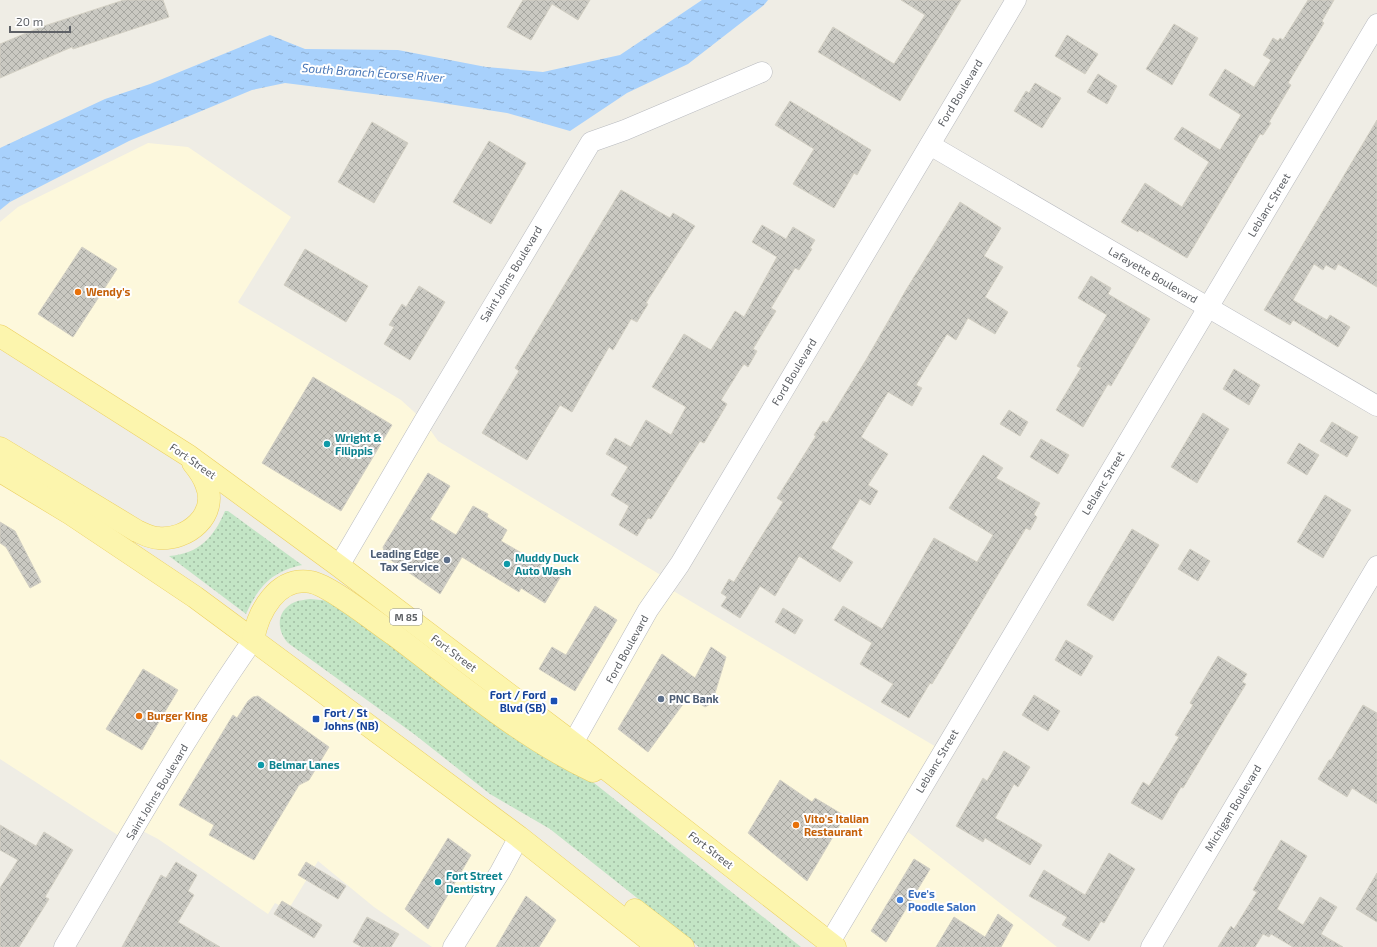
<svg xmlns="http://www.w3.org/2000/svg" width="1377" height="947" font-family="'Exo 2',sans-serif">
	<style>
		.commercial { fill: #fdf8dc }
		.grass { fill: url(#grass-dots) }
		.water { fill: url(#water-ripples) }
		.building { fill: url(#building-cross-hatch); stroke: #d3d0c4 }
		.lines { fill: none; stroke-linecap: round; stroke-linejoin: round }
		.street-casing { stroke: #b8babf; stroke-width: 21 }
		.primary-casing { stroke: #edd060; stroke-width: 23 }
		.street { stroke: #fff; stroke-width: 20 }
		.primary { stroke: #fcf5ad; stroke-width: 22 }
		.food-dot { fill: #e8710a; stroke: #fff; stroke-width: 1.5 }
		.culture-dot { fill: #0f9aa8; stroke: #fff; stroke-width: 1.5 }
		.service-dot { fill: #5c6f8a; stroke: #fff; stroke-width: 1.5 }
		.transit-dot { fill: #1a4fb4; stroke: #fff; stroke-width: 1.5 }
		.shop-dot { fill: #3f7fe0; stroke: #fff; stroke-width: 1.5 }
		.labels { text-anchor: middle; stroke-width: 4; stroke-linejoin: round; paint-order: stroke }
		.shield { fill: #fff; stroke: #8e9093; stroke-width: 1 }
		.shield-label { font-size: 10px; font-weight: bold; fill: #5d6065 }
		.street-label { font-size: 11px; fill: #5d6065; stroke: #fff }
		.food-label { font-size: 11px; font-weight: bold; fill: #c56008; stroke: #fff; text-anchor: start }
		.culture-label { font-size: 11px; font-weight: bold; fill: #0d838f; stroke: #fff; text-anchor: start }
		.service-label { font-size: 11px; font-weight: bold; fill: #4e5e75; stroke: #fff; text-anchor: end }
		.transit-label { font-size: 11px; font-weight: bold; fill: #164399; stroke: #fff; text-anchor: end }
		.shop-label { font-size: 11px; font-weight: bold; fill: #366cbe; stroke: #fff; text-anchor: start }
		.water-label { font-size: 12px; font-style: italic; fill: #4776b7; stroke: #fff }
	</style>
	<defs>
		<pattern id="grass-dots" width="8" height="8" patternUnits="userSpaceOnUse"><rect width="8" height="8" fill="#c3e5c5"/><path d="M2 2h.1M6 6h.1" fill="none" stroke="#a2bda4" stroke-width="1.8" stroke-linecap="round"/></pattern>
		<pattern id="water-ripples" width="26" height="14" patternUnits="userSpaceOnUse"><rect width="26" height="14" fill="#a8d1fc"/><path d="M2 4q2-2 4 0t4 0M15 11q2-2 4 0t4 0" fill="none" stroke="#8cadd0"/></pattern>
		<pattern id="building-cross-hatch" width="8" height="8" patternUnits="userSpaceOnUse"><rect width="8" height="8" fill="#cac9c2"/><path d="M0 0l8 8M0 8l8-8" fill="none" stroke="#a7a7a1"/></pattern>
	</defs>
	<rect width="100%" height="100%" fill="#efede5"/>
	<g class="commercial">
		<path d="M148 143 188 147 291 217 238 302 240 304 401 400 424 421 438 441 669 580 665 586 943 751 899 825 1057 947H835L339 566 0 336V222L18 207Z"/>
		<path d="M0 471 71 514 657 947H432L374 907 318 861 288 910 275 903 268 914 158 839 135 827 127 841 0 759Z"/>
	</g>
	<g class="grass">
		<path d="M225 511H228L302 565C271 572 259 586 246 614L169 556C199 554 214 537 225 511Z"/>
		<path d="M310 599 331 601 589 779 801 947H699L550 829 490 794 414 734 288 643C276 630 276 610 295 602 299 600 305 600 310 599Z"/>
	</g>
	<path class="water" d="M702 0H768L764 5 688 64 627 93 570 131 507 113 429 101 285 83 252 90 129 141 10 202 0 210V148L105 99 150 84 270 35 305 49 398 50 486 67 543 72 620 55Z"/>
	<g class="building">
		<path d="M124 0H163L169 17 73 49 72 47 0 78V44L41 27Z"/>
		<path d="M523 0H590L578 20 552 4 531 40 507 27Z"/>
		<path d="M901 0H961L900 101 818 52 833 27 894 64 925 15Z"/>
		<path d="M1308 0H1334L1322 21 1324 23 1288 83 1291 85 1269 122 1271 123 1263 135 1260 134 1256 141 1187 258 1139 230 1138 232 1121 222 1145 183 1182 207 1209 162 1174 139 1182 127 1220 150 1241 115 1209 95 1225 69 1254 87 1271 60 1263 55 1273 38 1278 41 1280 38 1283 40Z"/>
		<path d="M1174 24 1198 38 1172 85 1146 69Z"/>
		<path d="M1067 35 1098 54 1085 74 1055 56Z"/>
		<path d="M1098 74 1117 86 1107 104 1087 92Z"/>
		<path d="M1035 83 1061 98 1042 128 1014 111 1026 91 1029 93Z"/>
		<path d="M790 101 871 150 857 175 854 173 834 208 793 184 814 149 775 125Z"/>
		<path d="M1377 120V287L1338 264 1335 270 1326 265 1323 270 1314 264 1293 300 1327 320 1330 315 1350 327 1338 347 1293 320 1290 325 1264 310Z"/>
		<path d="M372 122 408 143 374 203 338 182Z"/>
		<path d="M489 141 526 163 491 224 453 202Z"/>
		<path d="M621 190 670 218 673 213 695 226 646 303 648 304 637 322 631 319 613 350 609 347 572 412 560 405 527 460 482 433 519 371 515 368Z"/>
		<path d="M960 202 1001 228 984 256 1003 267 985 297 1008 312 995 334 968 318 956 340 947 334 916 385 922 388 912 406 888 392 861 437 888 454 868 485 878 491 870 505 860 499 831 548 853 562 840 582 799 556 775 596 760 586 740 618 721 606 727 597 721 593 729 579 734 582 758 542 783 502 777 498 816 436 814 435 823 421 827 423 866 360 906 290Z"/>
		<path d="M762 225 786 239 793 227 815 240 810 248 812 249 799 270 795 268 771 308 776 311 753 349 757 351 748 367 744 364 739 371 721 400 727 404 704 443 700 441 651 519 648 518 637 536 619 525 629 506 611 495 628 467 606 454 615 438 631 447 646 420 671 435 686 407 652 387 684 334 711 350 735 311 744 317 777 257 752 242Z"/>
		<path d="M82 247 117 269 73 337 38 314Z"/>
		<path d="M305 249 368 286 346 322 284 285Z"/>
		<path d="M1091 276 1111 288 1108 294 1150 319 1111 386 1108 384 1083 427 1056 410 1081 368 1077 366 1107 315 1078 298Z"/>
		<path d="M419 286 445 302 410 360 384 344 394 327 389 325 402 304 406 307Z"/>
		<path d="M1234 369 1260 385 1249 405 1223 389Z"/>
		<path d="M313 377 392 425 341 511 262 463Z"/>
		<path d="M1009 410 1028 422 1020 436 1000 424Z"/>
		<path d="M1203 413 1229 429 1197 483 1171 467Z"/>
		<path d="M1332 422 1358 437 1347 457 1320 441Z"/>
		<path d="M1041 439 1069 455 1058 474 1030 457Z"/>
		<path d="M1299 443 1319 455 1307 475 1287 463Z"/>
		<path d="M983 455 1003 468 996 478 1040 503 1034 514 1037 517 1030 530 1026 528 932 684 930 683 909 718 881 702 893 684 860 664 872 643 834 620 843 606 882 629 934 538 977 562 993 535 949 508Z"/>
		<path d="M428 473 450 486 430 519 456 535 473 506 488 514 487 517 507 530 501 541 561 576 545 603 521 588 519 592 462 557 440 594 385 556 383 547Z"/>
		<path d="M1325 495 1351 510 1323 558 1297 542Z"/>
		<path d="M0 522 15 531 41 582 30 588 6 547 0 543Z"/>
		<path d="M1132 529 1159 545 1113 621 1087 605Z"/>
		<path d="M1190 549 1210 561 1198 581 1178 569Z"/>
		<path d="M595 606 617 620 575 691 539 669 552 647 566 655Z"/>
		<path d="M783 608 803 620 795 634 775 622Z"/>
		<path d="M1066 640 1093 656 1081 676 1055 660Z"/>
		<path d="M711 647 726 657 712 703 705 707 689 696 648 752 618 729 662 654 695 678Z"/>
		<path d="M1218 656 1247 674 1242 682 1246 684 1183 788 1181 787 1162 820 1131 803 1143 782 1149 786 1179 737 1175 735 1193 705 1190 703Z"/>
		<path d="M143 669 178 690 142 750 106 729Z"/>
		<path d="M1034 695 1060 711 1048 731 1022 715Z"/>
		<path d="M258 696 329 747 309 780 299 785 254 860 209 835 214 825 179 805 233 715 237 718 248 701 253 697Z"/>
		<path d="M1363 705 1377 713V804L1352 788 1347 797 1318 779 1329 760H1331Z"/>
		<path d="M1004 751 1030 767 1018 787 1014 784 995 818 1042 845 1030 865 985 838 983 842 956 826 983 778 987 781Z"/>
		<path d="M780 780 812 802 815 798 845 816 807 881 748 833Z"/>
		<path d="M0 825 36 846 44 832 73 850 45 897 49 899 19 947H0V888L18 860 0 850Z"/>
		<path d="M448 838 471 855 428 929 405 909Z"/>
		<path d="M1281 840 1307 856 1277 909 1303 925 1320 897 1337 907 1321 934 1343 947H1293L1271 934 1269 937 1263 934 1255 947H1218L1231 926 1234 929 1257 892 1253 890Z"/>
		<path d="M1109 853 1135 869 1104 923 1101 921 1089 941 1062 925 1067 917 1029 896 1044 870 1085 895Z"/>
		<path d="M914 859 930 869 886 942 871 931Z"/>
		<path d="M176 862 197 875 188 891 194 895 178 922 220 947H122L161 875 166 878Z"/>
		<path d="M306 862 346 886 338 899 298 875Z"/>
		<path d="M1377 873V922L1356 909Z"/>
		<path d="M526 896 556 920 539 947H496Z"/>
		<path d="M282 901 322 925 314 938 274 914Z"/>
		<path d="M998 914 1013 925 1001 947H936L954 917 985 937Z"/>
		<path d="M367 917 399 934 391 947H362L353 942Z"/>
	</g>
	<g class="lines">
		<defs>
			<g id="street">
				<path d="M930 145 1377 406"/>
				<path d="M339 566 424 421 591 142 625 130 762 72"/>
				<path d="M573 743 648 610 680 564 1016 0"/>
				<path d="M830 942 1377 24"/>
				<path d="M64 947C125 844 184 738 253 640"/>
				<path d="M453 947 500 872 519 837"/>
				<path d="M1151 947 1377 566"/>
			</g>
			<g id="primary">
				<path d="M0 336 189 456 339 566 573 743 835 947"/>
				<path d="M0 448 137 531C144 534 151 538 158 538 187 541 219 515 206 484 203 476 198 469 193 463"/>
				<path d="M0 471 71 514 195 597 519 837 658 947"/>
				<path d="M253 640C258 612 277 576 311 582 331 586 375 622 393 634 456 681 522 738 593 771"/>
				<path d="M635 910 683 947"/>
			</g>
		</defs>
		<use href="#street" class="street-casing"/>
		<use href="#primary" class="primary-casing"/>
		<use href="#street" class="street"/>
		<use href="#primary" class="primary"/>
	</g>
	<g class="food-dot">
		<circle cx="78" cy="292" r="4"/>
		<circle cx="139" cy="716" r="4"/>
		<circle cx="796" cy="825" r="4"/>
	</g>
	<g class="culture-dot">
		<circle cx="327" cy="444" r="4"/>
		<circle cx="507" cy="564" r="4"/>
		<circle cx="261" cy="765" r="4"/>
		<circle cx="438" cy="882" r="4"/>
	</g>
	<g class="service-dot">
		<circle cx="447" cy="560" r="4"/>
		<circle cx="661" cy="699" r="4"/>
	</g>
	<g class="transit-dot">
		<rect x="550" y="697" width="8" height="8" rx="2"/>
		<rect x="312" y="715" width="8" height="8" rx="2"/>
	</g>
	<circle class="shop-dot" cx="900" cy="900" r="4"/>
	<g class="labels">
		<rect class="shield" x="390" y="609" width="32" height="16" rx="3"/>
		<g class="shield-label">
			<text x="406" y="621">M 85</text>
		</g>
		<g class="street-label">
			<text transform="translate(960 93) rotate(-59)" y="4">Ford Boulevard</text>
			<text transform="translate(1269 205) rotate(-59)" y="4">Leblanc Street</text>
			<text transform="translate(511 274) rotate(-59)" y="4">Saint Johns Boulevard</text>
			<text transform="translate(1153 275) rotate(30)" y="4">Lafayette Boulevard</text>
			<text transform="translate(794 372) rotate(-59)" y="4">Ford Boulevard</text>
			<text transform="translate(193 461) rotate(35)" y="4">Fort Street</text>
			<text transform="translate(1103 483) rotate(-59)" y="4">Leblanc Street</text>
			<text transform="translate(627 649) rotate(-61)" y="4">Ford Boulevard</text>
			<text transform="translate(454 653) rotate(37)" y="4">Fort Street</text>
			<text transform="translate(937 761) rotate(-59)" y="4">Leblanc Street</text>
			<text transform="translate(157 792) rotate(-59)" y="4">Saint Johns Boulevard</text>
			<text transform="translate(1233 808) rotate(-59)" y="4">Michigan Boulevard</text>
			<text transform="translate(711 850) rotate(38)" y="4">Fort Street</text>
		</g>
		<g class="food-label">
			<text x="86" y="296">Wendy's</text>
			<text x="147" y="720">Burger King</text>
			<text x="804" y="823">Vito's Italian<tspan x="804" dy="13">Restaurant</tspan></text>
		</g>
		<g class="culture-label">
			<text x="335" y="442">Wright &amp;<tspan x="335" dy="13">Filippis</tspan></text>
			<text x="515" y="562">Muddy Duck<tspan x="515" dy="13">Auto Wash</tspan></text>
			<text x="269" y="769">Belmar Lanes</text>
			<text x="446" y="880">Fort Street<tspan x="446" dy="13">Dentistry</tspan></text>
		</g>
		<g class="service-label">
			<text x="439" y="558">Leading Edge<tspan x="439" dy="13">Tax Service</tspan></text>
			<text x="669" y="703" text-anchor="start">PNC Bank</text>
		</g>
		<g class="transit-label">
			<text x="546" y="699">Fort / Ford<tspan x="546" dy="13">Blvd (SB)</tspan></text>
			<text x="324" y="717" text-anchor="start">Fort / St<tspan x="324" dy="13">Johns (NB)</tspan></text>
		</g>
		<g class="shop-label">
			<text x="908" y="898">Eve's<tspan x="908" dy="13">Poodle Salon</tspan></text>
		</g>
		<g class="water-label">
			<text transform="translate(373 73) rotate(4)" y="4">South Branch Ecorse River</text>
		</g>
	</g>
	<path d="M10 26v6h60v-6" fill="none" stroke="#5d6065" stroke-width="2"/>
	<text x="16" y="26" font-size="12" fill="#5d6065" stroke="#ffffff" stroke-width="3" paint-order="stroke">20 m</text>
</svg>
